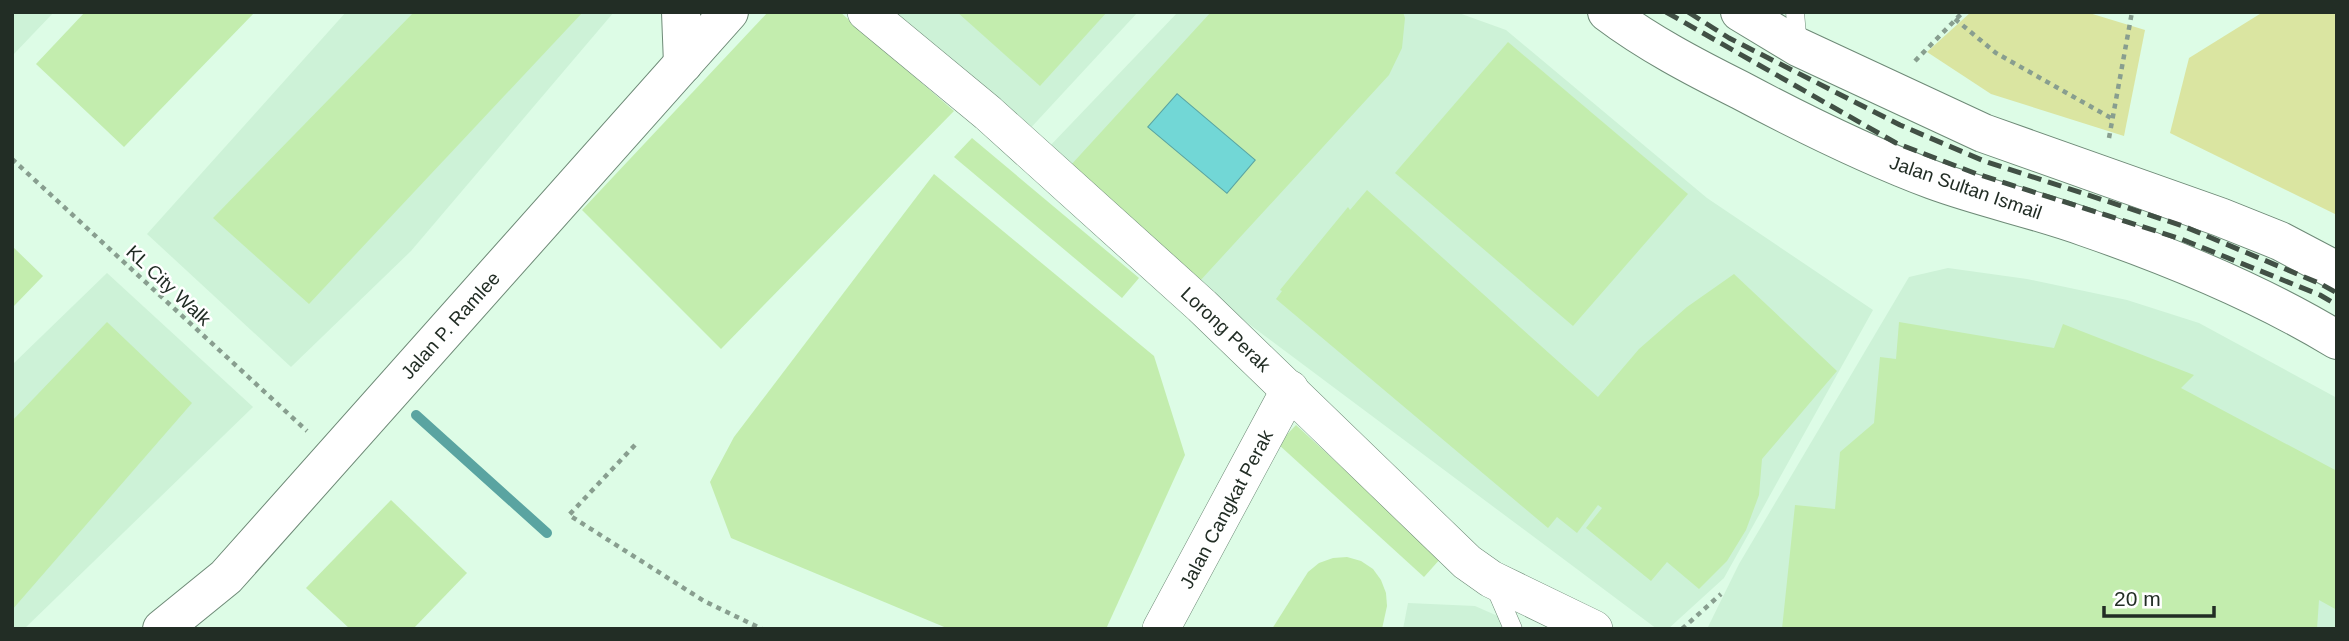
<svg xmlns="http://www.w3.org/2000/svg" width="2349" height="641" font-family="Helvetica,sans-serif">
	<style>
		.built { fill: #cdf2d7 }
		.green { fill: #dae5a1 }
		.water { fill: #72d7d6; stroke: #5aa4a1; stroke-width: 2 }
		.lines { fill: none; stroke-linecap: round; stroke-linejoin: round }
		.stream { stroke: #5aa4a1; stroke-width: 10 }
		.building { fill: #c3edae; fill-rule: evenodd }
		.service-casing { stroke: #6e8a77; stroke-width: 19 }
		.minor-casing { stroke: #6e8a77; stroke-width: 38 }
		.tertiary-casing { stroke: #6e8a77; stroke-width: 40 }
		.secondary-casing { stroke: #6e8a77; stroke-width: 40 }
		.path { stroke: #889e8f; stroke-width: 4.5; stroke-dasharray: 5 5; stroke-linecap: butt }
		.service { stroke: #fff; stroke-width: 18 }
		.minor { stroke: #fff; stroke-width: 37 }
		.tertiary { stroke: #fff; stroke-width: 38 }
		.secondary { stroke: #fff; stroke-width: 38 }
		.rail { stroke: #415045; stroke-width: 5; stroke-dasharray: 14 7; stroke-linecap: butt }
		.labels { text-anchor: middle; stroke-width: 5; stroke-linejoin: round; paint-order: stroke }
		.street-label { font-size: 19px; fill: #222d25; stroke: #fff }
	</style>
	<rect width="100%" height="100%" fill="#ddfce6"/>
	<g class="built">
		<path d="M12 12H54L12 56Z"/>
		<path d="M346 12H614L411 251 291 367 147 234Z"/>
		<path d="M893 12H1138L1026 133Z"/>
		<path d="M1178 12H1456L1506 30 1707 198 1873 310 1724 578 1668 629H1657L1202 289 1048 148Z"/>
		<path d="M1948 268 2027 279 2127 300 2199 323 2337 398V629H1707L1739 564 1909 277Z"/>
		<path d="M107 273 253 407 24 629H12V365Z"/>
		<path d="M1408 603 1475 606 1527 629H1403Z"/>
	</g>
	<g class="green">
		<path d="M1971 12H2086L2145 30 2124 136 1991 94 1927 52Z"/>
		<path d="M2263 12H2337V215L2170 133 2189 58Z"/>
	</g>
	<path class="water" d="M1177 93 1256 160 1227 194 1147 127Z"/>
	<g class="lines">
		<path class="stream" d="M416 415 547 533"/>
	</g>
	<g class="building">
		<path d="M85 12H255L124 147 36 64Z"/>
		<path d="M414 12H583L309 304 213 218Z"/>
		<path d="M768 12H840L954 111 721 349 582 210Z"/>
		<path d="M957 12H1107L1040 86Z"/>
		<path d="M1211 12H1403L1405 18 1402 48 1389 75 1199 282 1070 166ZM1177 93 1256 160 1227 194 1147 127Z"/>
		<path d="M1508 42 1688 194 1573 326 1395 173Z"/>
		<path d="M972 138 1139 278 1122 298 954 157Z"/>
		<path d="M934 174 1154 356 1185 455 1106 629H949L731 538 710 482 734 437Z"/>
		<path d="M1367 190 1598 397 1639 349 1687 307 1734 274 1837 371 1762 459 1759 495 1746 530 1727 561 1699 589 1667 562 1651 581 1586 528 1602 508 1598 505 1577 533 1557 517 1548 528 1276 299 1282 291 1280 290 1348 207 1350 210Z"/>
		<path d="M12 246 43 276 12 308Z"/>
		<path d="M107 322 192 403 12 610V421Z"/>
		<path d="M1899 322 2054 348 2063 324 2194 375 2181 388 2337 471V610L2319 600 2317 629H1782L1795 505 1835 509 1840 452 1874 423 1880 357 1896 359Z"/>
		<path d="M1296 425 1441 558 1424 577 1278 444Z"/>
		<path d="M391 500 467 573 413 629H350L306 588Z"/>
		<path d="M1347 557 1361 561 1373 569 1381 580 1386 593 1387 606 1382 629H1272L1308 572 1319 563 1333 558Z"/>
	</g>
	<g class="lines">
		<defs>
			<g id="service">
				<path d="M1795 12 1798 47"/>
				<path d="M1494 585 1513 629"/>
			</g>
			<g id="minor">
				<path d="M866 12 988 113 1202 306 1467 562 1491 579 1594 629"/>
				<path d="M1161 629 1290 389"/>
			</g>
			<g id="tertiary">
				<path d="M681 12 683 64"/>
				<path d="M162 629 226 577 729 12"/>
			</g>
			<g id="secondary">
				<path d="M1607 12C1648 43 1694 67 1740 90 1802 123 1866 155 1933 180 1982 198 2035 209 2085 227 2172 257 2258 292 2337 340"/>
				<path d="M1740 12 1798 47 1983 133 2220 217 2280 241 2337 271"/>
			</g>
		</defs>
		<use href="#service" class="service-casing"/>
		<use href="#minor" class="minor-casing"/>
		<use href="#tertiary" class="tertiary-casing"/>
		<use href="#secondary" class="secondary-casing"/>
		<g class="path">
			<path d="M1955 19 1996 53 2111 118"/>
			<path d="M1915 61 1963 12"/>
			<path d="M2109 138 2132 12"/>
			<path d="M12 159 307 431"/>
			<path d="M635 445 569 515 704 601 762 629"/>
			<path d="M1682 629 1721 594"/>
		</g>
		<use href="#service" class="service"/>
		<use href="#minor" class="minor"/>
		<use href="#tertiary" class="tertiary"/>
		<use href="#secondary" class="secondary"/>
		<g class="rail">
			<path d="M1666 12 1896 143 1977 174 2181 239 2320 295 2337 305"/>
			<path d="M1688 12 1729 38 1900 125 1984 161 2183 226 2321 284 2337 293"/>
		</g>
	</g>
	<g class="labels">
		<g class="street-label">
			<text transform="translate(1966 187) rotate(19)" y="7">Jalan Sultan Ismail</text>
			<text transform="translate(169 285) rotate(43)" y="7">KL City Walk</text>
			<text transform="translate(450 325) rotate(-48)" y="7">Jalan P. Ramlee</text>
			<text transform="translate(1226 329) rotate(43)" y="7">Lorong Perak</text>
			<text transform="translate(1226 509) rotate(-62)" y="7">Jalan Cangkat Perak</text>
		</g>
	</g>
	<rect width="2349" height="641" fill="none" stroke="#222d25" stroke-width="28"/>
	<path d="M2104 606v10h110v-10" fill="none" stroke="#222d25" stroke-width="3.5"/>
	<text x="2114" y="606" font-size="21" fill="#222d25" stroke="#ffffff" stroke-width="5" paint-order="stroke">20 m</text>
</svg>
